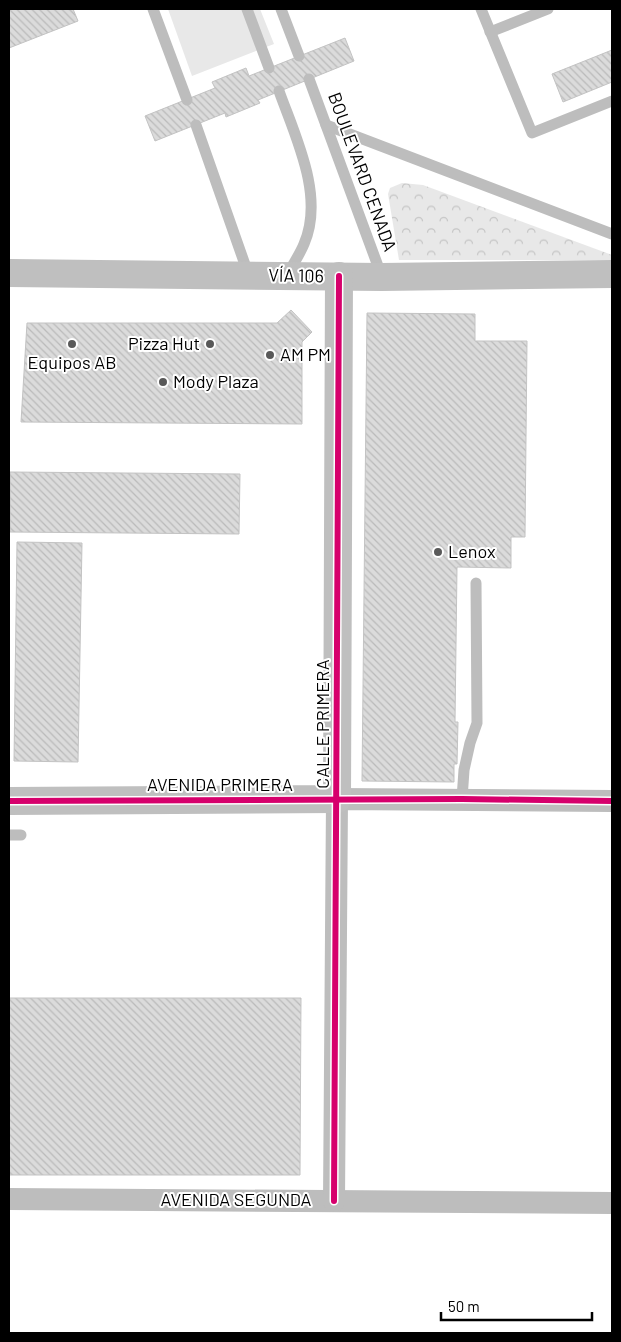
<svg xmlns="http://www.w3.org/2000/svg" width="621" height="1342" font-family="Barlow,sans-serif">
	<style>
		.grass { fill: #e8e8e8 }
		.forest { fill: url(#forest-crowns) }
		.building { fill: url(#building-back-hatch); stroke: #c3c3c3 }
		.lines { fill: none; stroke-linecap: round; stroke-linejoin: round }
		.lane { stroke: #bdbdbd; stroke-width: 11 }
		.street { stroke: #bdbdbd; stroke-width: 22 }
		.secondary { stroke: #bfbfbf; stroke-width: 28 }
		.cycleway-casing { stroke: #fff; stroke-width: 9 }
		.cycleway { stroke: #d6006c; stroke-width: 6 }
		.poi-dot { fill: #595959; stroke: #fff; stroke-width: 2 }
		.labels { text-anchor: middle; stroke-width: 4; stroke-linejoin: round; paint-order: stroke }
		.street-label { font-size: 18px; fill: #000; stroke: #fff }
		.poi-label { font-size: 18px; fill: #000; stroke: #fff; text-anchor: start }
	</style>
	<defs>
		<pattern id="forest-crowns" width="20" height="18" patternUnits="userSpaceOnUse" patternTransform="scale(1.25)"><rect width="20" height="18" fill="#e8e8e8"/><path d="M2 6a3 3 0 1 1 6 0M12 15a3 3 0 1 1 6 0" fill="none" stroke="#c5c5c5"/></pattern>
		<pattern id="building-back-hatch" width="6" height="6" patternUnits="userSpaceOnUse" patternTransform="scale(1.25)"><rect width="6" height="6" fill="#dbdbdb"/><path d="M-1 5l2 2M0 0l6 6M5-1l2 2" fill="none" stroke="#bababa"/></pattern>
	</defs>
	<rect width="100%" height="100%" fill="#fff"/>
	<path class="grass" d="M168 9H260L274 44 192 76Z"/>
	<path class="forest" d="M402 183 423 185 612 255V260H399L388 194 390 188Z"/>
	<g class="building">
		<path d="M9 9H73L78 21 9 48Z"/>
		<path d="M345 38 354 61 258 100 260 103 226 117 225 113 155 141 145 116 215 88 212 82 246 68 249 76Z"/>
		<path d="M612 50V82L563 102 552 74Z"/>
		<path d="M291 310 312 332 302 342V424L21 422 27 323H277Z"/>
		<path d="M367 313 475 314V341H527L525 537H511V568L457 567 455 722H458L457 764H454V782L362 781Z"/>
		<path d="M10 472 240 474 239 534 10 532Z"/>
		<path d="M17 542 82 543 78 762 14 761Z"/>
		<path d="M9 998H301L300 1175H9Z"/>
	</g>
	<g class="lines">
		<g class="lane">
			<path d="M153 9 187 100"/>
			<path d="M247 9 269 68"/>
			<path d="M281 9 299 56"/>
			<path d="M481 9 532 133 612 101"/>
			<path d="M490 32 548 9"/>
			<path d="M309 79 382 277"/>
			<path d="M279 91C295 136 325 196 304 244 300 254 293 264 288 274"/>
			<path d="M196 125 249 276"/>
			<path d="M326 125 612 234"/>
			<path d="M462 799 464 770 470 743 477 723 476 583"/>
			<path d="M9 835H21"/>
		</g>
		<g class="street">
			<path d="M9 1199 612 1203"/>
			<path d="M334 1201 337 799 612 801"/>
		</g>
		<g class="secondary">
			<path d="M9 273 382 277 612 274"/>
			<path d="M9 801 337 799 339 276"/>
		</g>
		<defs>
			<g id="cycleway">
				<path d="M9 801 462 799 612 801"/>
				<path d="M334 1201 339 276"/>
			</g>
		</defs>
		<use href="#cycleway" class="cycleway-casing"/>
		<use href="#cycleway" class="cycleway"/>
	</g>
	<g class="poi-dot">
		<circle cx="72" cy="344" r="5"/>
		<circle cx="210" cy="344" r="5"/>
		<circle cx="270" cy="355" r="5"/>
		<circle cx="163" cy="382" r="5"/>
		<circle cx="438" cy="552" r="5"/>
	</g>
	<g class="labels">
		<g class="street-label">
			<text transform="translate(362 172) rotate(70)" y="6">BOULEVARD CENADA</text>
			<text transform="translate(296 276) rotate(1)" y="6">VÍA 106</text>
			<text transform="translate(323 724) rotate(-90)" y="6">CALLE PRIMERA</text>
			<text x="220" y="791">AVENIDA PRIMERA</text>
			<text x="236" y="1206">AVENIDA SEGUNDA</text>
		</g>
		<g class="poi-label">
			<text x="200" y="350" text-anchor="end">Pizza Hut</text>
			<text x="280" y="361">AM PM</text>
			<text x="72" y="369" text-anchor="middle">Equipos AB</text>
			<text x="173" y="388">Mody Plaza</text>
			<text x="448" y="558">Lenox</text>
		</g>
	</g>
	<rect width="621" height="1342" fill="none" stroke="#000000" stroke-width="20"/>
	<path d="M441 1312v8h151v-8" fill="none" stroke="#000000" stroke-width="2.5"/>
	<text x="448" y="1312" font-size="15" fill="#000000" stroke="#ffffff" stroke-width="4" paint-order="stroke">50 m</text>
</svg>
